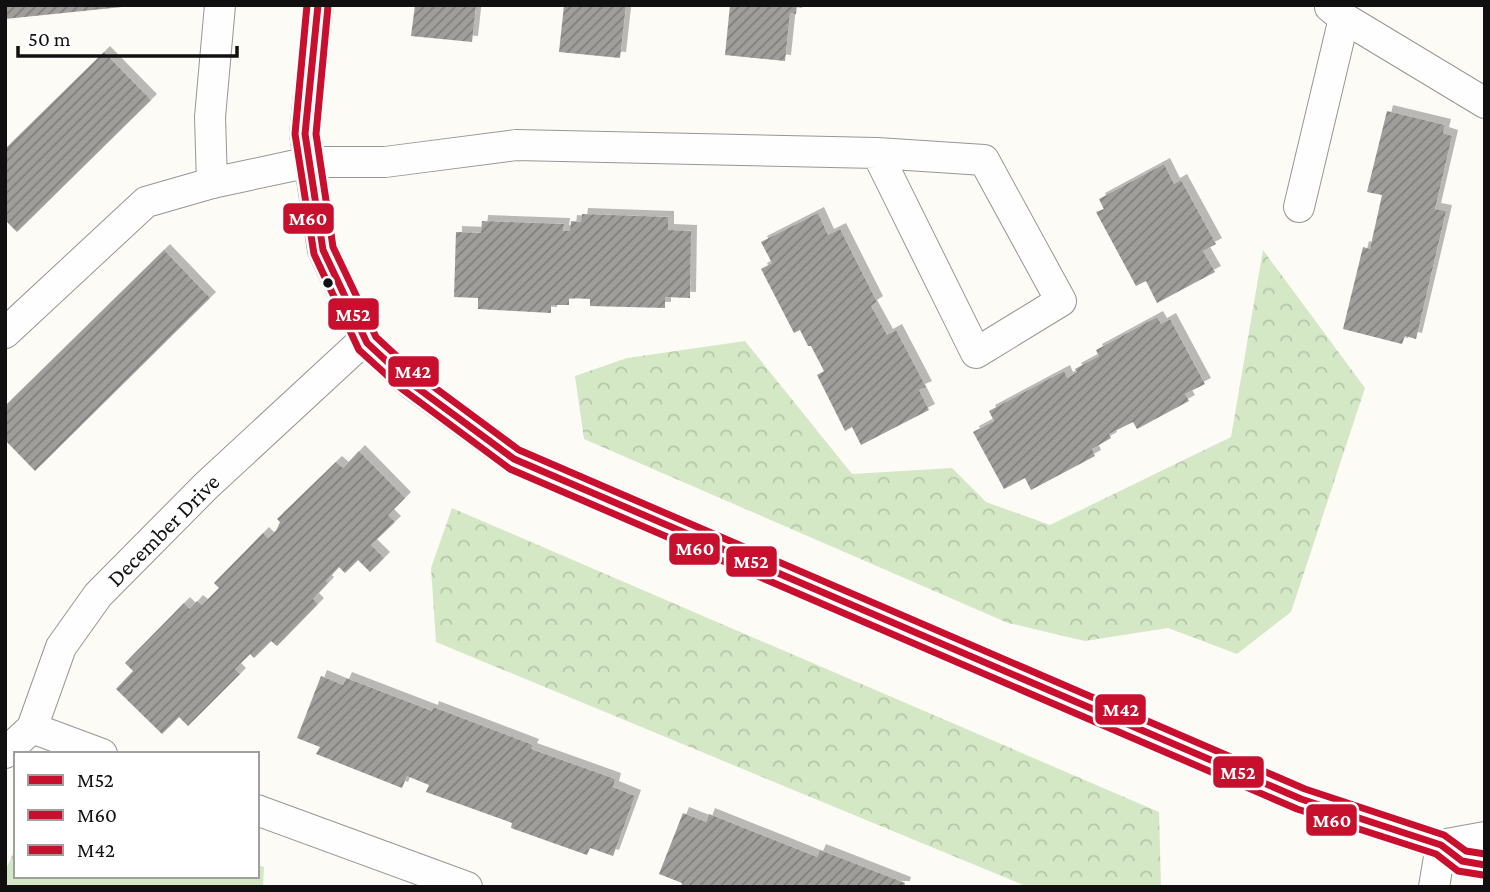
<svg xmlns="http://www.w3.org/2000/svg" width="1490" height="892" font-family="'Crimson Pro',serif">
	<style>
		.forest { fill: url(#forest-crowns) }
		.building { fill: url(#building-hatch); filter: url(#shadow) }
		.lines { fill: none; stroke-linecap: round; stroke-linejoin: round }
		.minor-casing { stroke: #969694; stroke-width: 32 }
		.minor { stroke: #fffefe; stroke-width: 30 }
		.bus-1-casing { stroke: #fff; stroke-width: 12 }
		.bus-2-casing { stroke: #fff; stroke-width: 12 }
		.bus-3-casing { stroke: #fff; stroke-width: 12 }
		.bus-1 { stroke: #c8102e; stroke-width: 7 }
		.bus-2 { stroke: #c8102e; stroke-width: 7 }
		.bus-3 { stroke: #c8102e; stroke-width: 7 }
		.bus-dot { fill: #101010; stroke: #fff; stroke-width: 2.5 }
		.labels { text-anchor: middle; stroke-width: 7; stroke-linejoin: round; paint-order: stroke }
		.street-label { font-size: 23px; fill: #101010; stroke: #fff }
		.line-badge { stroke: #fff; stroke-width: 2.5 }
		.badge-label { font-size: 19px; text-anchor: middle; font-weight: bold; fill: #fff }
	</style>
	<defs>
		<pattern id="forest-crowns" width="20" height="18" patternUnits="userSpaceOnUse" patternTransform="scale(1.75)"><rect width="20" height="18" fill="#d4e8c6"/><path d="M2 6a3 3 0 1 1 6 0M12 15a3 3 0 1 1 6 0" fill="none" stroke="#b5c6a9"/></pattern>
		<pattern id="building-hatch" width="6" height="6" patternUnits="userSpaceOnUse" patternTransform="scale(1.75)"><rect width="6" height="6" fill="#a09e9b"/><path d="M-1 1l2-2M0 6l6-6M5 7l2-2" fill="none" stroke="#817f7d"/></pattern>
		<filter id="shadow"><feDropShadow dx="6" dy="-6" stdDeviation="0" flood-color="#0004"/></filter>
	</defs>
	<rect width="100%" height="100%" fill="#fcfbf6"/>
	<g class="forest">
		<path d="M1263 250 1365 388 1291 612 1237 654 1168 628 1085 641 1008 623 584 439 575 376 627 358 745 341 852 474 952 468 986 502 1050 525 1231 437Z"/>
		<path d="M452 508 1159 812 1161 887H1028L436 642 431 568Z"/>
		<path d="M16 847V876H257V865L264 867 263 887H5V871Z"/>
	</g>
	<g class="building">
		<path d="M5 5H122V7L5 19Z"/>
		<path d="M415 5H476L472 42 411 36Z"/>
		<path d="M564 5H626L620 58 559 52Z"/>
		<path d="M730 5H797L796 14 790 13 785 61 725 55Z"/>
		<path d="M104 52 151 100 17 232 5 220V149Z"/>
		<path d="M1387 111 1445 125 1443 133 1452 136 1435 209 1446 211 1416 339 1405 336 1402 344 1343 329 1363 247 1370 249 1382 195 1367 192Z"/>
		<path d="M1164 164 1174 184 1181 180 1216 244 1203 251 1215 272 1157 303 1146 281 1136 286 1096 212 1104 209 1099 199Z"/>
		<path d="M818 213 828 235 840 229 877 302 871 306 875 313 887 335 896 330 926 387 919 390 929 410 861 445 852 427 845 431 817 375 824 371 811 346H808L800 330 794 333 761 269 772 263 761 242Z"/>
		<path d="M582 214 668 217V230L691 231 690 298 665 297V308L590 306V299L569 298V305H551V313L478 309V298L454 297 456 232 481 233 482 221 564 224 563 231H570L571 221 581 222Z"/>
		<path d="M164 250 210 298 35 471 5 440V406Z"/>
		<path d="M1157 317 1161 324 1170 319 1205 384 1185 394 1189 401 1137 429 1133 422 1109 434 1111 438 1092 449 1095 456 1031 490 1025 478 1004 489 973 432 994 421 989 411 1064 371 1067 378 1077 372 1075 369 1099 356 1096 350Z"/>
		<path d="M359 451 405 498 388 515 395 522 371 545 384 558 370 572 358 560 345 573 339 567 326 581 328 583 313 599 318 604 277 646 271 641 254 658 250 654 235 669 240 674 188 726 179 717 162 734 116 689 133 671 125 663 184 603 190 609 197 601 202 605 219 588 214 583 263 533 268 538 276 531 280 522 277 519 336 462 343 468Z"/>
		<path d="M321 676 343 685 346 678 432 711 433 707 533 745 531 749 615 779 613 787 635 796 613 856 590 848 587 855 511 828 512 823 504 820 426 792 429 785 407 776 402 788 316 754 320 747 297 738Z"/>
		<path d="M683 813 706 822 709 814 817 857 820 850 905 883 904 887H681L682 883 659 874Z"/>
	</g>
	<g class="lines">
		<defs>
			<g id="minor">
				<path d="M318 5 305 134 323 250 367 343 408 381 514 459 1301 799 1441 845 1462 861 1485 865"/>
				<path d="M1330 7 1344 18 1485 103"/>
				<path d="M212 183 310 162H385L516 145 877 153 984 160 1061 301 976 353 877 153"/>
				<path d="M1299 207 1344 18"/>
				<path d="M5 333 146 202 212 183 210 117 220 5"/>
				<path d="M32 728 102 754"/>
				<path d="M5 753 32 728 61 647 98 595 206 486 365 339"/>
				<path d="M257 810 467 887"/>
				<path d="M1441 845 1485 837"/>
				<path d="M1434 887 1441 845"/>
			</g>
		</defs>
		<use href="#minor" class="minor-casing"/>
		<use href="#minor" class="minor"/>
		<defs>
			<path id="bus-1" d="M318 5 305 134 323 250 367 343 408 381 514 459 1301 799 1441 845 1462 861 1485 865"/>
			<path id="bus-2" d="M307 5 295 134 314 254 359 350 402 389 510 469 1297 809 1436 854 1458 871 1483 875"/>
			<path id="bus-3" d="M328 6 316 134 333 247 376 337 415 373 519 450 1305 789 1444 835 1466 851 1485 854"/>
		</defs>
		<use href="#bus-1" class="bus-1-casing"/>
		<use href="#bus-2" class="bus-2-casing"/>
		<use href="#bus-3" class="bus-3-casing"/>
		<use href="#bus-1" class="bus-1"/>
		<use href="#bus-2" class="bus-2"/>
		<use href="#bus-3" class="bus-3"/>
	</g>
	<circle class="bus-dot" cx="328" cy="283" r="6"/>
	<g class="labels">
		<g class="street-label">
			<text transform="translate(163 530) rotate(-45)" y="8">December Drive</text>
		</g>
	</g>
	<g class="line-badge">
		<rect x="282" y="202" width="53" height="33" rx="7" fill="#c8102e"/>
		<rect x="327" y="297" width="53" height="34" rx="7" fill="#c8102e"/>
		<rect x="387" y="355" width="53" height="33" rx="7" fill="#c8102e"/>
		<rect x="668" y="532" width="53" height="34" rx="7" fill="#c8102e"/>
		<rect x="725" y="545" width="53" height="33" rx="7" fill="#c8102e"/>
		<rect x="1094" y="693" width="53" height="33" rx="7" fill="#c8102e"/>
		<rect x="1212" y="755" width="53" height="34" rx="7" fill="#c8102e"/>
		<rect x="1305" y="803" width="53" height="34" rx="7" fill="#c8102e"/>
	</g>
	<g class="badge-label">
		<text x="308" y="225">M60</text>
		<text x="353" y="321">M52</text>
		<text x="413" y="378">M42</text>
		<text x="695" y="555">M60</text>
		<text x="751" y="568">M52</text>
		<text x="1121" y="716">M42</text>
		<text x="1238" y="779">M52</text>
		<text x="1332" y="827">M60</text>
	</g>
	<rect width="1490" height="892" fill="none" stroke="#101010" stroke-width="14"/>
	<rect x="14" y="752" width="245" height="126" fill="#ffffff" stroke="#9f9f9f" stroke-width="2"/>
	<rect x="28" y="775" width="35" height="10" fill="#c8102e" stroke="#9f9f9f" stroke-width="2"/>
	<text x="77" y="787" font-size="21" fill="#101010">M52</text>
	<rect x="28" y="810" width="35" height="10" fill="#c8102e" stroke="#9f9f9f" stroke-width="2"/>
	<text x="77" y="822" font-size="21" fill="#101010">M60</text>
	<rect x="28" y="845" width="35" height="10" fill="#c8102e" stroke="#9f9f9f" stroke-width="2"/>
	<text x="77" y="857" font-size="21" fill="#101010">M42</text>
	<path d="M18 46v10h219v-10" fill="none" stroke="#101010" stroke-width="3.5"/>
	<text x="28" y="46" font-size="21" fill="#101010" stroke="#ffffff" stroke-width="5" paint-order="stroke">50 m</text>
</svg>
